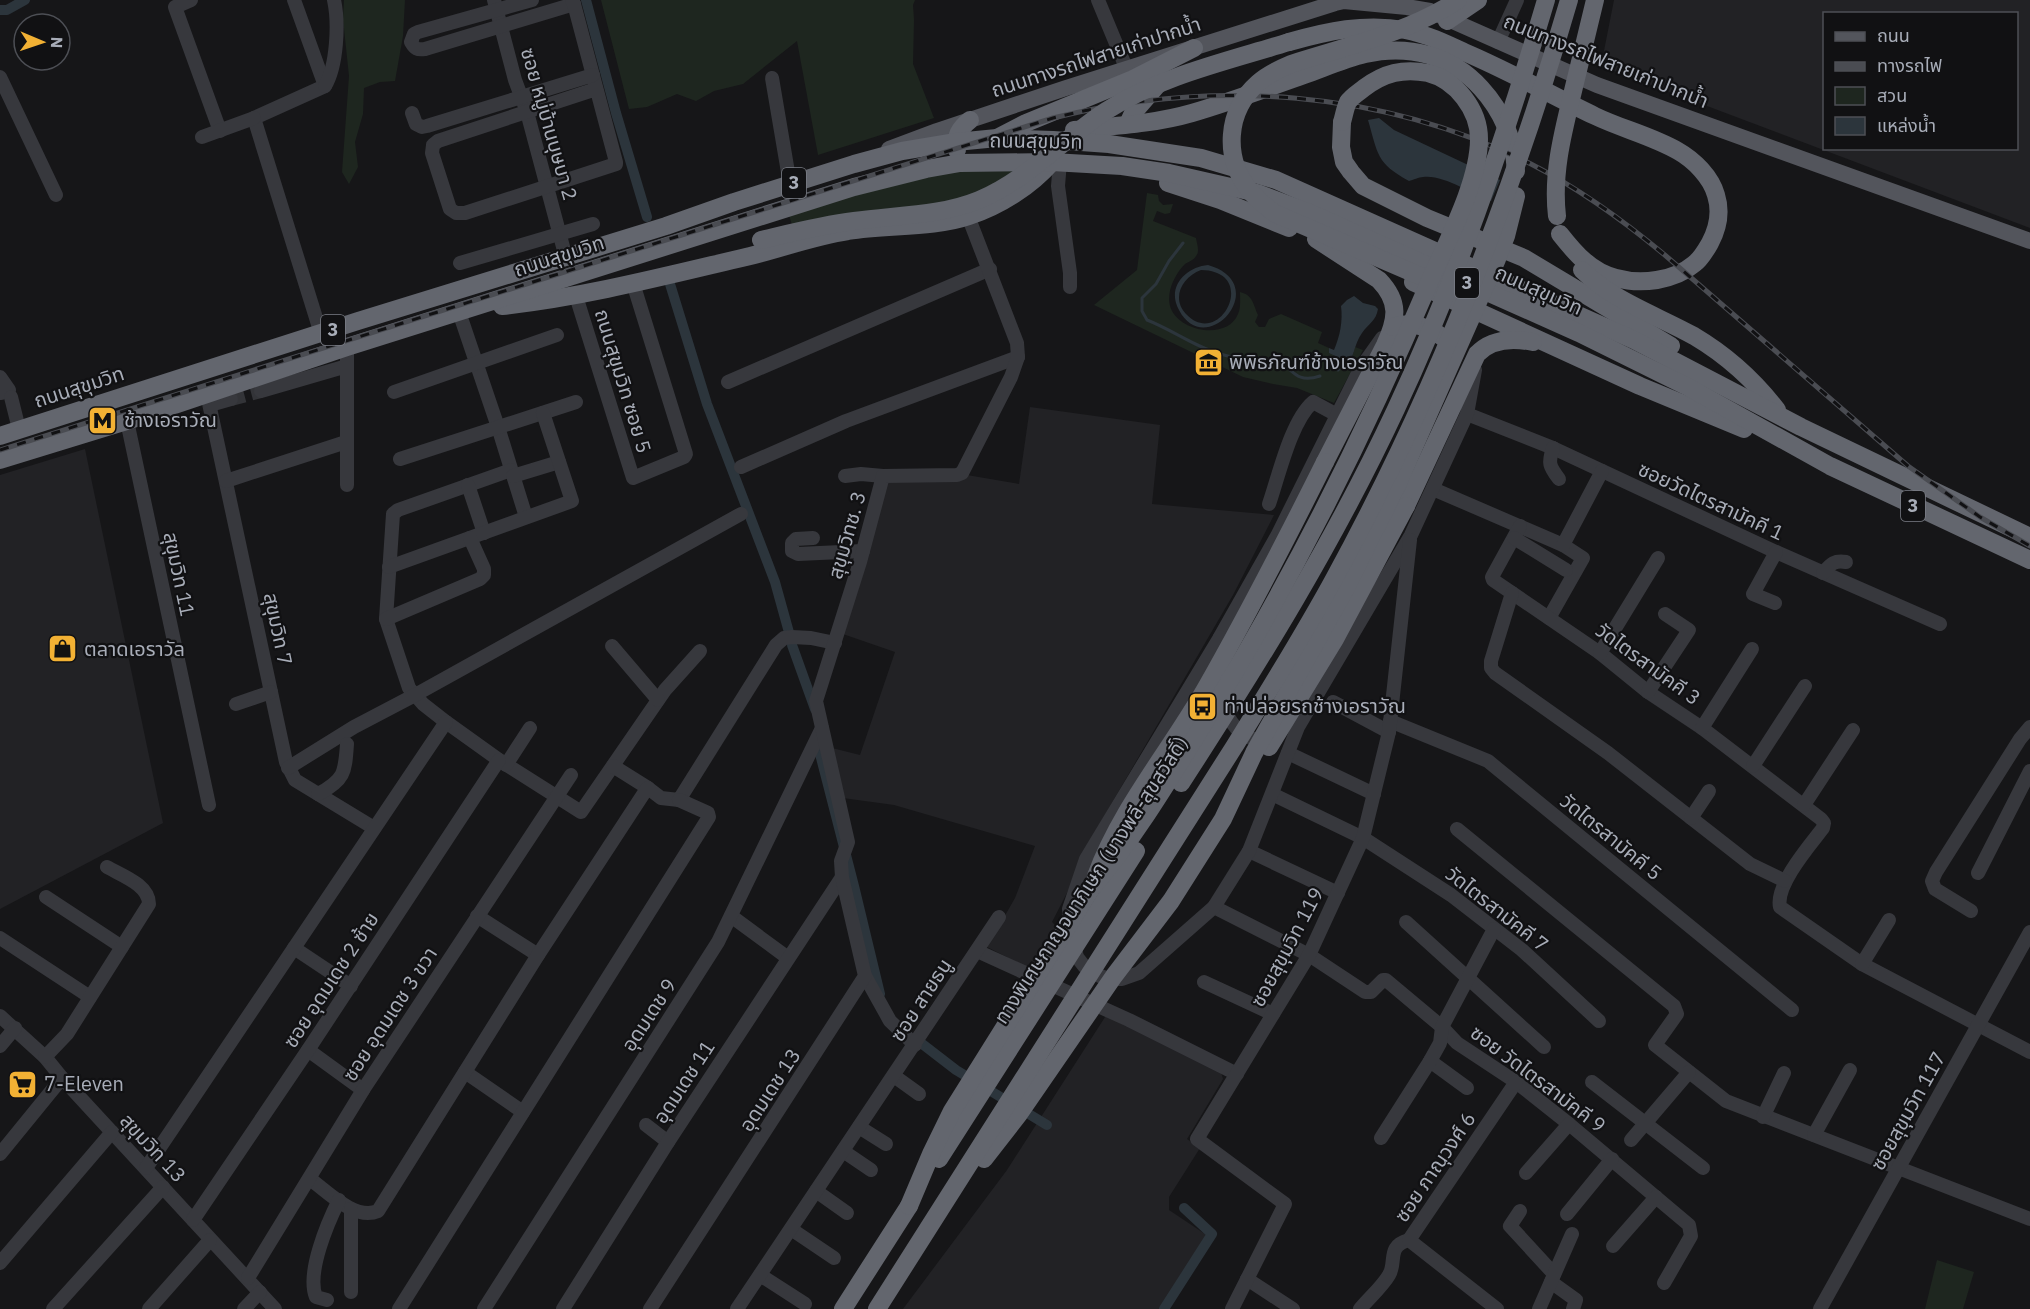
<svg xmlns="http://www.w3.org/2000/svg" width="2030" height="1309" font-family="'IBM Plex Sans','Noto Sans Thai',sans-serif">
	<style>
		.built { fill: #222225; fill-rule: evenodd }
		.green { fill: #1e261f }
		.water { fill: #2c353c; fill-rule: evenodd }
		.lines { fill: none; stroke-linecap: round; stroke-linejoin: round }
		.stream { stroke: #2c353c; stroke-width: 3 }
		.canal { stroke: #2c353c; stroke-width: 10 }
		.minor-tunnel { stroke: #333438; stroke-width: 14; stroke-dasharray: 14 7; stroke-linecap: butt }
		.minor { stroke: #37383d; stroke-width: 14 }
		.major { stroke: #53555c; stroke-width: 16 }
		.highway { stroke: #63666e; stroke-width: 18 }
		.rail-casing { stroke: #4a4c52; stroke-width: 5 }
		.rail { stroke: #111113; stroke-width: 3; stroke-dasharray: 9; stroke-linecap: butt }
		.highway-bridge { stroke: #63666e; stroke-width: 18 }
		.labels { text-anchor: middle; stroke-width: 4.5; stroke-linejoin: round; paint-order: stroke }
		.shield { fill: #111113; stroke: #7b7e86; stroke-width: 1.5 }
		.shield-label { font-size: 18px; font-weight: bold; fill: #a8adb8 }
		.street-label { font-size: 20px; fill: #a8adb8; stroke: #111113 }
		.poi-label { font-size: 20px; fill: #a8adb8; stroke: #111113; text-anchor: start }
	</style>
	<rect width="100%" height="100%" fill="#161618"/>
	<g class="built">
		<path d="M1614 0H2030V228L1601 66ZM1824 14H2016V148H1824Z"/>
		<path d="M1030 407 1160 425 1152 504 1274 515 1233 595 1085 849 1088 852 1052 922 1058 928 1032 970 987 947 1015 898 1035 846 894 805 843 798 832 748 860 755 895 652 840 633 886 478 967 475 1019 484Z"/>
		<path d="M85 449 163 823 0 909V475Z"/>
		<path d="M1107 1014 1221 1072 1223 1079 1187 1139 1200 1148 1169 1197V1210L1208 1236 1165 1309H903L1007 1170Z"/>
	</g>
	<g class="green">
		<path d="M344 0H405L403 36 395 81 380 82 364 88 363 114 355 142 358 167 349 184 342 172 349 76 343 19Z"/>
		<path d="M601 0H915L913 5 914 20 913 64 934 118 818 155 797 41 743 84 714 91 696 101 677 94 647 107 629 109Z"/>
		<path d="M1008 162 1016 180 997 191 794 232 787 208 854 187Z"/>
		<path d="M1147 193 1158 195 1159 201 1163 205 1173 204 1170 213 1165 214 1157 211 1153 221 1196 238C1197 244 1200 252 1196 256 1194 260 1188 262 1185 264 1174 275 1164 296 1172 311 1184 333 1228 339 1238 314 1241 308 1240 299 1240 292 1253 295 1253 304 1258 315L1255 322 1259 327H1265L1269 319 1281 314 1322 332 1318 343 1329 348V353L1335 356 1346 368 1351 361 1355 347 1363 350 1334 403 1297 388 1273 384 1243 377 1094 305 1137 270Z"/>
		<path d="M1937 1260 1974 1272 1963 1309H1925Z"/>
	</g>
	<g class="water">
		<path d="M1379 118 1394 130 1500 180 1491 201C1472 194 1443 174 1423 177 1419 177 1413 180 1409 181 1376 163 1378 154 1368 120Z"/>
		<path d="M1208 265C1274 284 1206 362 1179 310 1166 287 1186 267 1208 265ZM1201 270C1260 271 1220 350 1186 314 1171 298 1182 277 1201 270Z"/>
		<path d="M1354 296 1363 303 1375 306 1378 309C1376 321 1369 323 1362 333 1354 344 1354 358 1346 368L1335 356 1329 353V348L1334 350C1340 336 1343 321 1341 306L1347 300Z"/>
	</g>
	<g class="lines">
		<g class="stream">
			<path d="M1183 243 1169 261 1156 284 1142 298V311L1147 320C1173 330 1196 348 1224 355 1240 360 1258 356 1275 360 1292 365 1293 385 1320 376"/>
			<path d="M1338 370 1343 365"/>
		</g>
		<g class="canal">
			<path d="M586 0 616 113 647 217"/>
			<path d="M0 10H7L25 0"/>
			<path d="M670 284 707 404 775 582 790 636"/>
			<path d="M792 645 815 709"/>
			<path d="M821 736 819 750 854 886 880 994"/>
			<path d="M921 1043 956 1070 1047 1125"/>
			<path d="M1164 1309 1212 1234 1184 1208"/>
		</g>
		<path class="minor-tunnel" d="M231 399 261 391"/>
		<g class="minor">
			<path d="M191 0 175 7 220 131"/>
			<path d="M294 0 325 86 254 118 321 334"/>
			<path d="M494 0 515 80 527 112 566 258"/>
			<path d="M532 0 418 32 414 34 411 42C415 49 417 50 425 49L574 4"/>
			<path d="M572 0 574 4C588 57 602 109 616 162V164L465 213H456L450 209 432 153 433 145 438 141 596 89"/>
			<path d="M1098 0 1127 70"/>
			<path d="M1498 42 1517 0"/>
			<path d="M0 77 56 195"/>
			<path d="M772 78 790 184"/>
			<path d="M325 86C337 66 339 23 334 0"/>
			<path d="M412 113 416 124 422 127 427 126 593 75"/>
			<path d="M202 137 254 118"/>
			<path d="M1060 162 1058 186 1070 273V287"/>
			<path d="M460 263 593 224"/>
			<path d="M576 296 633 478 684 457 686 454 633 283"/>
			<path d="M459 312 498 427 526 517"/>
			<path d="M728 382 990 269"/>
			<path d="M261 391 347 366"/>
			<path d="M394 392 557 335"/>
			<path d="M1 393 0 377 9 390"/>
			<path d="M207 394 286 762 295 780 374 828"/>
			<path d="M11 397 19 429"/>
			<path d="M210 405 231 399"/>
			<path d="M1467 414 1553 448 1776 552 1940 624"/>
			<path d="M127 421 209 805"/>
			<path d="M1553 448C1548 463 1549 466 1559 479"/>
			<path d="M400 459 576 402"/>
			<path d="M741 467 846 421 1018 357"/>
			<path d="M511 470 398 510 393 514 386 619 409 688 423 704 446 722 499 760 581 812 665 690 700 651"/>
			<path d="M513 476 559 462"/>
			<path d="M845 476 861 474 883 476"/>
			<path d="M226 481 346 442"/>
			<path d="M347 485V347"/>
			<path d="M468 485 484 533"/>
			<path d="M1433 489 1563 545 1583 558 1549 618"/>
			<path d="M1269 504C1279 475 1291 421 1313 402L1337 415"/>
			<path d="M1520 526 1492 577 1493 580 1600 653 1648 692 1702 728 1821 819 1824 823 1823 828C1810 845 1775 885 1780 907L1862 964 2030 1052"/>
			<path d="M813 538 796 539 792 543V551L798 554 863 551"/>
			<path d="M1514 538 1566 570"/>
			<path d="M1563 545 1602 471"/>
			<path d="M389 567 572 501 543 413"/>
			<path d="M1823 573C1831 564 1834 560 1846 562"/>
			<path d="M1512 593 1491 661V668L1495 673 1608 753 1750 864 1785 881"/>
			<path d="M1775 603 1753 594 1776 552"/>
			<path d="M386 619 480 579 484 575V569L470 538"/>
			<path d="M612 646 658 700"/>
			<path d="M1220 646V637L1277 536 1360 369 1382 338"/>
			<path d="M1600 653 1658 558"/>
			<path d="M1648 692 1689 630 1665 614"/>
			<path d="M1333 702 1389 732"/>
			<path d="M236 704 271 692"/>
			<path d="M1223 707C1233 728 1244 742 1269 740"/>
			<path d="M1390 721 1488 761 1792 1010"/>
			<path d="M1702 728 1752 649"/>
			<path d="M1288 753 1374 794"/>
			<path d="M506 765 530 728"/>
			<path d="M613 766 648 788"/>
			<path d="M1753 766 1805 686"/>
			<path d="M288 768 354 727 415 695 741 514"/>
			<path d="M318 794C345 780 345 772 347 744"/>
			<path d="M1272 794 1363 838 1451 895 1522 950 1599 1021"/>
			<path d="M1804 805 1853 730"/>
			<path d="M1691 818 1709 791"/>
			<path d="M1457 829 1674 1006 1677 1014 1655 1045 1726 1101 2030 1219"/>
			<path d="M1249 851 1338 893"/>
			<path d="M1978 873 2030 771"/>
			<path d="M46 897 122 947"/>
			<path d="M1214 907 1309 955 1365 992H1371L1383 980H1386L1442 1027 1457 1043 1516 1082 1569 1124 1689 1225 1691 1236 1664 1283"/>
			<path d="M1971 911 1935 889 1932 881 1936 872 2020 739 2030 727"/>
			<path d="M477 916 538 955"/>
			<path d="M731 916 788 958"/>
			<path d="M1070 922 1069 909 1086 859 1220 637"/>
			<path d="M1406 922 1544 1047"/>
			<path d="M0 938 90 997"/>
			<path d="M1073 941 1077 957 1084 966 1100 976 1109 979H1122L1139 973 1214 907 1249 851 1298 727 1411 535 1467 414 1475 370"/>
			<path d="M294 948 351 986"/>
			<path d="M977 951 1129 1020 1237 1074"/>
			<path d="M1862 964 1889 920"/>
			<path d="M865 976 890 1021 915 1045"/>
			<path d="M1204 982 1273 1014"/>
			<path d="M0 1016 45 1057 62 1078 275 1309"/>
			<path d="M0 1046 15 1028"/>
			<path d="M308 1050 363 1090"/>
			<path d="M45 1057 67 1034 149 904C149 885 123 876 107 867"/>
			<path d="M1430 1061 1467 1088"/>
			<path d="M465 1072 523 1112"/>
			<path d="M894 1076 919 1094"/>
			<path d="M1592 1082 1703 1168"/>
			<path d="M1763 1117 1784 1073"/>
			<path d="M646 1125 668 1142"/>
			<path d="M859 1127 886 1144"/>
			<path d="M1814 1135 1850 1070"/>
			<path d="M1381 1138 1430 1061 1440 1043 1442 1027 1494 929"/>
			<path d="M1631 1140 1689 1072"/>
			<path d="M843 1151 871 1170"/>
			<path d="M0 1154 62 1078"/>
			<path d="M146 1168 446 722"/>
			<path d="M1526 1173 1569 1124"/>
			<path d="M310 1179C328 1192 355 1221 378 1211L538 955 646 790 648 788 661 798 679 800 776 645 784 638 792 637 811 638 835 643"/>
			<path d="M816 1191 847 1213"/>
			<path d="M1520 1211 1510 1226 1554 1274"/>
			<path d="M1567 1214 1612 1159"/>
			<path d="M193 1220 308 1050 499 760"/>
			<path d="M791 1229 834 1258"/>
			<path d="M1613 1246 1656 1197"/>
			<path d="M0 1263 112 1132"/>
			<path d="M760 1275 805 1304"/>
			<path d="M248 1278 363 1090 571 775"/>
			<path d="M1247 1279 1293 1309"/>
			<path d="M1551 1282 1576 1300 1573 1309"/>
			<path d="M351 1292V1209"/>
			<path d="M327 1300 316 1297C306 1273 328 1222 339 1200"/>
			<path d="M53 1309 163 1187"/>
			<path d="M149 1309 210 1240"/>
			<path d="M244 1309 260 1292"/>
			<path d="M399 1309 709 817 708 813 679 800"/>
			<path d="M484 1309 718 942 822 728"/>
			<path d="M563 1309 668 1142 842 877"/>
			<path d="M650 1309 865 976 842 877 841 861 848 842 816 701 860 562 883 476 957 475 962 473 1011 377 1018 357 1017 343 968 216"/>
			<path d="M737 1309 999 917"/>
			<path d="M1232 1309 1285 1204 1197 1139 1309 955 1363 838 1389 732 1410 540"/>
			<path d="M1360 1309C1369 1298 1382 1287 1389 1275 1397 1262 1386 1246 1409 1240"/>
			<path d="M1497 1309 1409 1240 1516 1082"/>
			<path d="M1539 1309 1572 1234"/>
			<path d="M1820 1309 2030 932"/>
		</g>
		<path class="major" d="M889 149 937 131 1066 88 1335 3 1344 1 1407 7 1430 11 1597 85 2030 241"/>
		<g class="highway">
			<path d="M1289 42C1328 31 1364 23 1405 30 1426 34 1445 43 1464 52 1509 71 1551 95 1595 116 1622 129 1652 136 1678 151 1694 160 1711 177 1716 195 1721 211 1718 228 1710 243 1706 250 1701 259 1694 264 1674 281 1641 285 1616 278 1591 272 1575 253 1560 234"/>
			<path d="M1342 122 1341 147 1344 162 1351 172 1363 186 1427 218 1524 258 1671 346"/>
			<path d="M1128 124 1133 113 1159 83"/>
			<path d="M1074 130C1113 126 1154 124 1192 113 1230 102 1267 88 1304 75 1324 68 1344 59 1365 54 1409 44 1451 55 1481 88 1502 111 1514 140 1516 171"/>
			<path d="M999 137 1026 123 1133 79 1194 48"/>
			<path d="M957 150C955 136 959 129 970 120"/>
			<path d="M1168 183 1220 200 1289 228"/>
			<path d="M1316 239 1379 280C1400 302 1397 319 1385 345L1325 462"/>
			<path d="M1582 270C1613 301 1656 315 1694 336 1726 355 1754 380 1777 410"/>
			<path d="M1413 282 1640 386 1744 429"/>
			<path d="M502 306C584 297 665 276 746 257 780 249 814 236 848 231 887 224 931 229 969 216 1000 206 1031 186 1052 162"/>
			<path d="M1393 327C1411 320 1430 328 1444 338"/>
			<path d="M0 436 358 321 666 226 734 202 854 164 902 151 956 142 997 138 1053 140 1109 144 1201 158 1276 180 1634 340 1801 427 2030 537"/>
			<path d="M0 460 127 421 347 347 854 187 926 169 960 163 1052 162 1122 166 1169 173 1257 193 1312 214 1579 333 1688 387 1830 466 2030 560"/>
			<path d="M1406 506 1477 354C1492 338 1513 338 1533 342"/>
			<path d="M843 1309 909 1206"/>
		</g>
		<defs>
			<path id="rail" d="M0 450 1053 118C1213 78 1383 90 1531 164 1580 189 1624 221 1666 256L1908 466 1980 517 2030 546"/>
		</defs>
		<use href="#rail" class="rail-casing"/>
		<use href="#rail" class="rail"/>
		<g class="highway-bridge">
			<path d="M1447 21 1478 0"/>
			<path d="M1557 216C1552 173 1563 132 1573 91 1580 61 1588 30 1595 0"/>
			<path d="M761 240C791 233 822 225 854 221 896 215 940 216 979 200 1027 180 1063 139 1106 111 1160 76 1228 61 1289 42"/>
			<path d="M1441 285 1274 213C1266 206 1257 200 1250 191 1223 158 1226 111 1258 83 1268 74 1279 69 1291 64 1347 46 1408 33 1458 0"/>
			<path d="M1269 747 1335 639 1406 506"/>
			<path d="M1181 783C1259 663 1335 540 1396 409 1458 277 1505 139 1546 0"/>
			<path d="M1096 876C1121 808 1170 751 1206 688 1248 614 1287 538 1325 462"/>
			<path d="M939 1159 1136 851"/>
			<path d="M984 1159 1019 1114 1114 976 1171 901 1223 819 1254 753 1347 586 1398 483 1497 259 1506 236 1516 196"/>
			<path d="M909 1206 931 1154 952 1111 1091 889C1137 835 1172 775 1209 715 1293 577 1366 432 1429 283 1446 243 1479 183 1479 139 1479 110 1456 80 1428 73 1403 68 1384 73 1364 88 1359 92 1351 97 1348 102 1345 108 1344 116 1342 122"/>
			<path d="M877 1309 1234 747C1268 692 1303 636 1334 579 1434 396 1511 200 1569 0"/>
		</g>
	</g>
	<defs>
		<symbol id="museum-square" viewBox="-11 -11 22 22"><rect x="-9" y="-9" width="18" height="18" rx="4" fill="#f2b134" stroke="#111113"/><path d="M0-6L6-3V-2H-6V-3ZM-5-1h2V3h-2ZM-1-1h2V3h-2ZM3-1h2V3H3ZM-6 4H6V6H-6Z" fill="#111"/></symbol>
		<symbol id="metro-square" viewBox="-11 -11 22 22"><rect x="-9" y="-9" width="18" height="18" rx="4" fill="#f2b134" stroke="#111113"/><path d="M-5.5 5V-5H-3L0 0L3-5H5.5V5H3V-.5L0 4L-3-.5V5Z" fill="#111"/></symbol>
		<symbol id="shop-square" viewBox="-11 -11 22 22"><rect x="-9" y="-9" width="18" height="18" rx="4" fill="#f2b134" stroke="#111113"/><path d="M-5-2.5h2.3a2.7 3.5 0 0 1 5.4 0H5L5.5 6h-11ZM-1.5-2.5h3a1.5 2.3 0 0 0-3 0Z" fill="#111"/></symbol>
		<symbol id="bus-square" viewBox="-11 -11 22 22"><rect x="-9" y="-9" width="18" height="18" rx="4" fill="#f2b134" stroke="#111113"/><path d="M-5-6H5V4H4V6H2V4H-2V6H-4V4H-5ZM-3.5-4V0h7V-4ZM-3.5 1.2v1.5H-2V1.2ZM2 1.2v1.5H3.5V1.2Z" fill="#111"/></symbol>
		<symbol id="supermarket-square" viewBox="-11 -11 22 22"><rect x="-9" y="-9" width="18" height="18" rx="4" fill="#f2b134" stroke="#111113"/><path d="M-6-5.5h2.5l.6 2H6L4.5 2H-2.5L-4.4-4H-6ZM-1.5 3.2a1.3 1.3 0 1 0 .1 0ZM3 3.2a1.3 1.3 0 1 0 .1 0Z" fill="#111"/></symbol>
	</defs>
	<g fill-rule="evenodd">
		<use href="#museum-square" x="1192" y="346" width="33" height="33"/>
		<use href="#metro-square" x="86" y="404" width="33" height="33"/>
		<use href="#shop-square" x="46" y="632" width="33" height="33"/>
		<use href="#bus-square" x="1186" y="690" width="33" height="33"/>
		<use href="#supermarket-square" x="6" y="1068" width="33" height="33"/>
	</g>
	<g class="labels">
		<g class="shield">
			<rect x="782" y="168" width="24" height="30" rx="4.5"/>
			<rect x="1455" y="268" width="24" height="30" rx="4.5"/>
			<rect x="321" y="315" width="24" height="30" rx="4.5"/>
			<rect x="1901" y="491" width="24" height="30" rx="4.5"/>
		</g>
		<g class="shield-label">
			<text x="794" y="189">3</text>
			<text x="1467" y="289">3</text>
			<text x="333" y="336">3</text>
			<text x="1913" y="512">3</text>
		</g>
		<g class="street-label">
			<text transform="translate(1096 57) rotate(-18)" y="7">ถนนทางรถไฟสายเก่าปากน้ำ</text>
			<text transform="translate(1606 61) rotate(22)" y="7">ถนนทางรถไฟสายเก่าปากน้ำ</text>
			<text transform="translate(549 124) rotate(74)" y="7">ซอย หมู่บ้านบุษบา 2</text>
			<text transform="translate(1036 141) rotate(1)" y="7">ถนนสุขุมวิท</text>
			<text transform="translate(559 256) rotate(-18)" y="7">ถนนสุขุมวิท</text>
			<text transform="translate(1539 290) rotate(24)" y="7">ถนนสุขุมวิท</text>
			<text transform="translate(623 381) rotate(73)" y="7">ถนนสุขุมวิท ซอย 5</text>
			<text transform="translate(79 387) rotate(-18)" y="7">ถนนสุขุมวิท</text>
			<text transform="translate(1711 501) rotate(25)" y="7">ซอยวัดไตรสามัคคี 1</text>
			<text transform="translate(847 535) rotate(-74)" y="7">สุขุมวิทซ. 3</text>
			<text transform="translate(179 574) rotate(78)" y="7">สุขุมวิท 11</text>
			<text transform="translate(278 629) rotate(78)" y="7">สุขุมวิท 7</text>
			<text transform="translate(1648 664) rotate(36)" y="7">วัดไตรสามัคคี 3</text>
			<text transform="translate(1611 837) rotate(39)" y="7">วัดไตรสามัคคี 5</text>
			<text transform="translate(1091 880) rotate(-57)" y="7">ทางพิเศษกาญจนาภิเษก (บางพลี-สุขสวัสดิ์)</text>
			<text transform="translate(1497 909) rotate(38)" y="7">วัดไตรสามัคคี 7</text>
			<text transform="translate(1287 947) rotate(-62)" y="7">ซอยสุขุมวิท 119</text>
			<text transform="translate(331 980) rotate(-57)" y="7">ซอย อุดมเดช 2 ซ้าย</text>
			<text transform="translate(921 1000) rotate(-57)" y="7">ซอย สายธนู</text>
			<text transform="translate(390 1014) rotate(-57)" y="7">ซอย อุดมเดช 3 ขวา</text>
			<text transform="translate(649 1015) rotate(-57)" y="7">อุดมเดช 9</text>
			<text transform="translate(1538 1079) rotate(37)" y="7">ซอย วัดไตรสามัคคี 9</text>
			<text transform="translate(684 1082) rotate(-57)" y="7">อุดมเดช 11</text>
			<text transform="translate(770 1090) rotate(-57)" y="7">อุดมเดช 13</text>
			<text transform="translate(1908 1111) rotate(-61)" y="7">ซอยสุขุมวิท 117</text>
			<text transform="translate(153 1148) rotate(47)" y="7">สุขุมวิท 13</text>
			<text transform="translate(1435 1167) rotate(-56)" y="7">ซอย ภาณุวงศ์ 6</text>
		</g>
		<g class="poi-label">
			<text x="1229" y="369">พิพิธภัณฑ์ช้างเอราวัณ</text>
			<text x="124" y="427">ช้างเอราวัณ</text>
			<text x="84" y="656">ตลาดเอราวัล</text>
			<text x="1224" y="713">ท่าปล่อยรถช้างเอราวัณ</text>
			<text x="44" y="1091">7-Eleven</text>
		</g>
	</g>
	<rect x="1823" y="12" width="195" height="138" fill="#111113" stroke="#4d4f55" stroke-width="1.5"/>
	<rect x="1835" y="32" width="30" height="9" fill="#53555c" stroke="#4d4f55" stroke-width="1.5"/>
	<text x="1877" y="42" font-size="18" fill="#a8adb8">ถนน</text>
	<rect x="1835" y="62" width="30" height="9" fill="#4a4c52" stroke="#4d4f55" stroke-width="1.5"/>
	<text x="1877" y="72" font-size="18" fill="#a8adb8">ทางรถไฟ</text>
	<rect x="1835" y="87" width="30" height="18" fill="#1e261f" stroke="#4d4f55" stroke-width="1.5"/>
	<text x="1877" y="102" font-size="18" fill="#a8adb8">สวน</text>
	<rect x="1835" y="117" width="30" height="18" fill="#2c353c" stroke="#4d4f55" stroke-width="1.5"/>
	<text x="1877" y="132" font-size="18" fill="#a8adb8">แหล่งน้ำ</text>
	<g transform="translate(42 42) rotate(92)"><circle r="28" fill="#111113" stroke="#4d4f55" stroke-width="1.5"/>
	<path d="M0-4.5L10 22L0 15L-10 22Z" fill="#f2b134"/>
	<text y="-9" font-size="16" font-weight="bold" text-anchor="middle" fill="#a8adb8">N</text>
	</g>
</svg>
